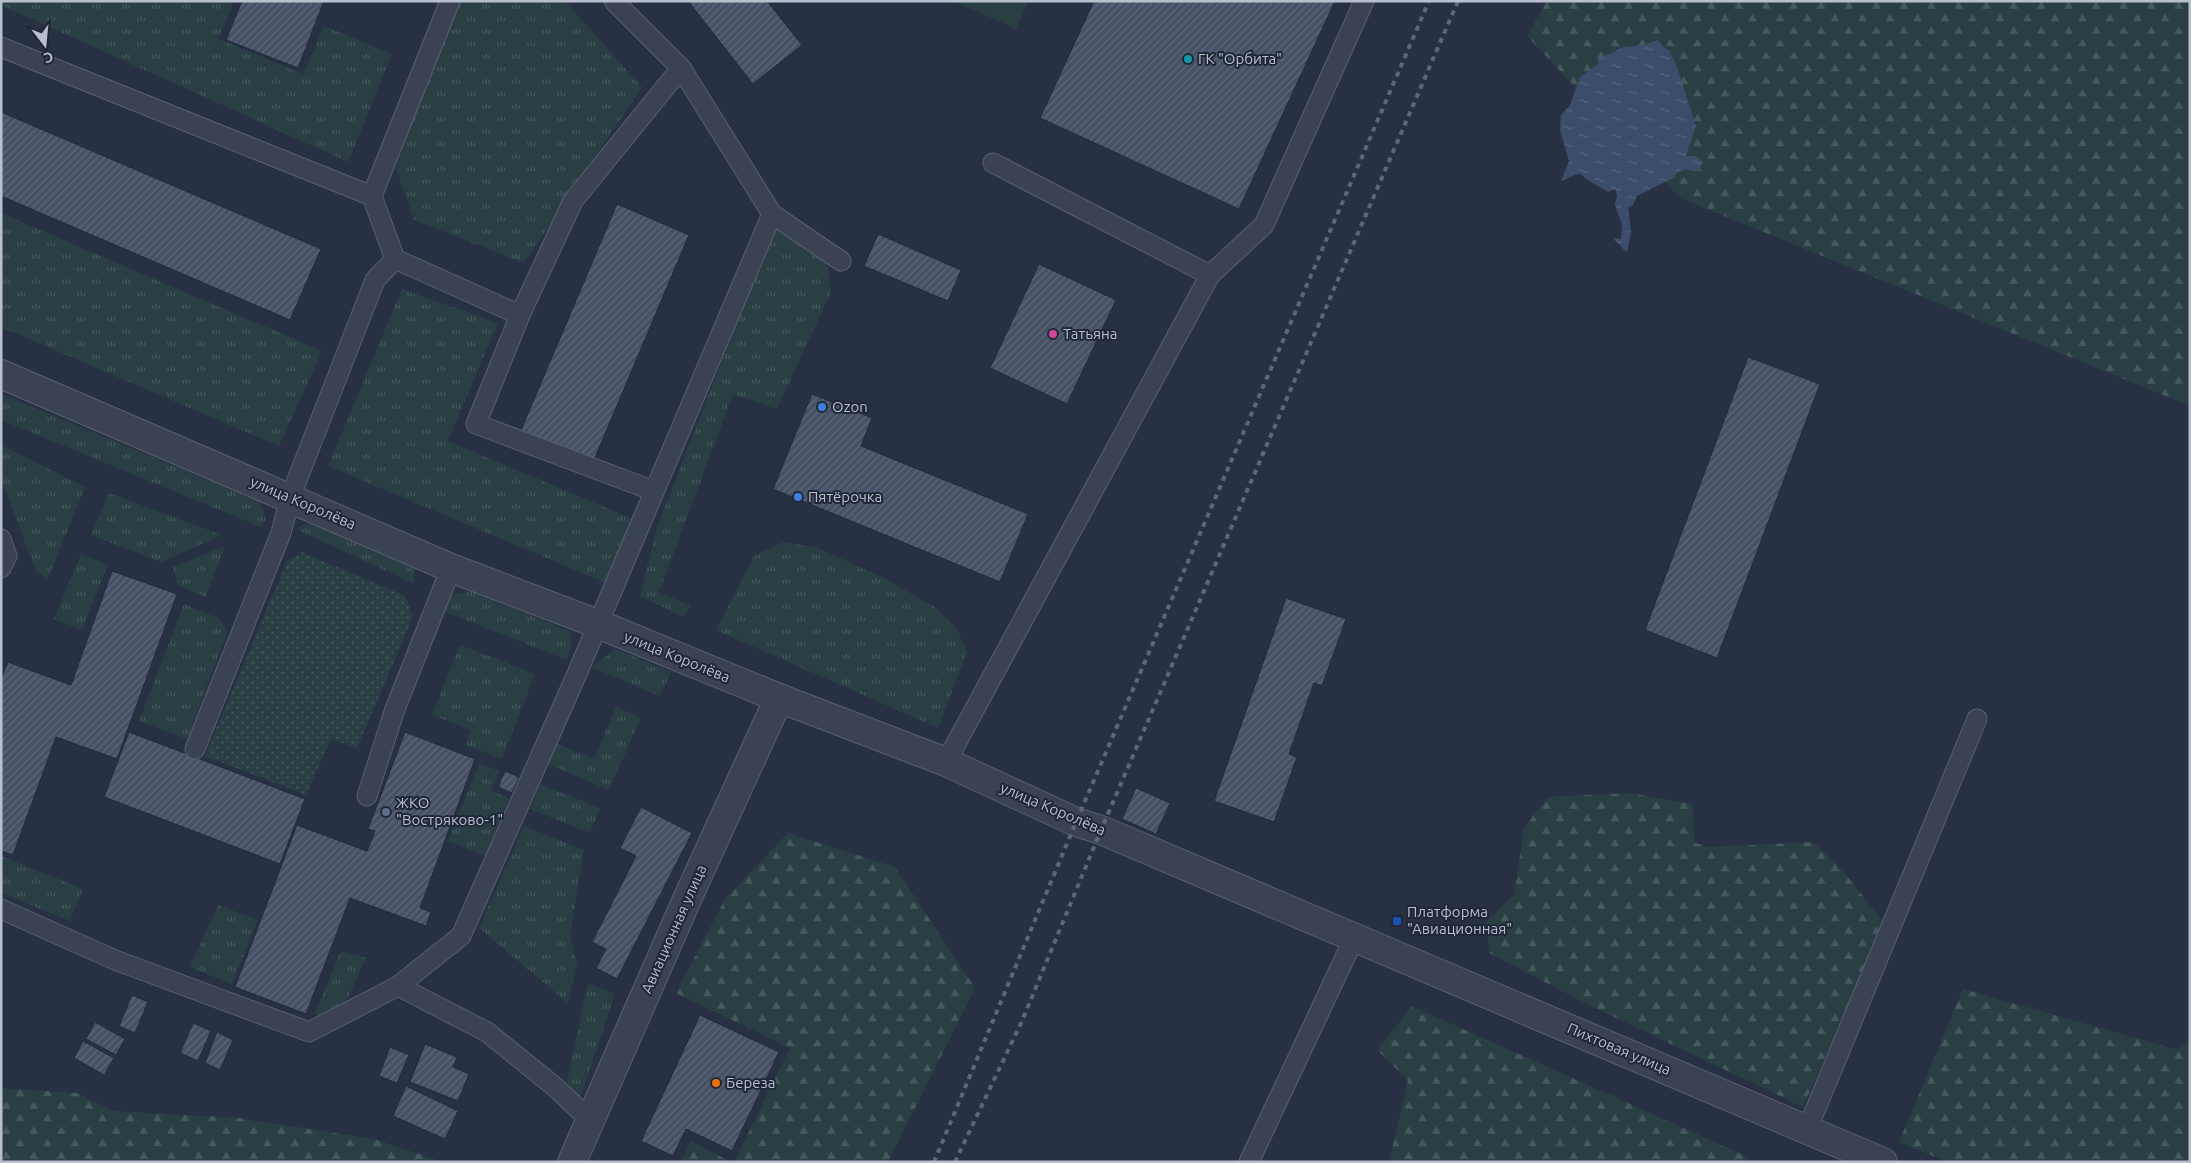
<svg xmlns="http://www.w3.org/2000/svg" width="2191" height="1163" font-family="Ubuntu,sans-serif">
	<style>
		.grass { fill: url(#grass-tufts) }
		.forest { fill: url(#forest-firs) }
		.park { fill: url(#park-dots) }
		.pitch { fill: #293f44 }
		.water { fill: url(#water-ripples) }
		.building { fill: url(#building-hatch); stroke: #222a3a }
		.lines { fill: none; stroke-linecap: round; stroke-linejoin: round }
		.lane-casing { stroke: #596170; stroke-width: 21 }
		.street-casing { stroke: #596170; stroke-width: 30 }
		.lane { stroke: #3b4353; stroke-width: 19 }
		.street { stroke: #3b4353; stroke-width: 28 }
		.rail { stroke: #5d677a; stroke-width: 4; stroke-dasharray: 5 5; stroke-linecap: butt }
		.culture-dot { fill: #0f9aa8; stroke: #202838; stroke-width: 2 }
		.hotel-dot { fill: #d1479c; stroke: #202838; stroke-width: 2 }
		.shop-dot { fill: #3f7fe0; stroke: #202838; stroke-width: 2 }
		.service-dot { fill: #5c6f8a; stroke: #202838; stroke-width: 2 }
		.transit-dot { fill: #1a4fb4; stroke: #202838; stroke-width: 2 }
		.food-dot { fill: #e8710a; stroke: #202838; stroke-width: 2 }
		.labels { text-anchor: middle; stroke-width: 4; stroke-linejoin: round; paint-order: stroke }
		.poi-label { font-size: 15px; fill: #b8bfcd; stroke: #202838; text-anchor: start }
		.street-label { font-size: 15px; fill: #b8bfcd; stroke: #202838 }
	</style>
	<defs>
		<pattern id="grass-tufts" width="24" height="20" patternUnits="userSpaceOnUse" patternTransform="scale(1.25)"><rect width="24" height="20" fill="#293f44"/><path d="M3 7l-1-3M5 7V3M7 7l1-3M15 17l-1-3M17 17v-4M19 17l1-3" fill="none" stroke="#46595e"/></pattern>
		<pattern id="forest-firs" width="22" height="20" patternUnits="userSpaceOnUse" patternTransform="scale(1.25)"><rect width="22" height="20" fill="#293f44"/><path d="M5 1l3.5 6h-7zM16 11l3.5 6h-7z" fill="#46595e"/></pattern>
		<pattern id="park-dots" width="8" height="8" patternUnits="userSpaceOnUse" patternTransform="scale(1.25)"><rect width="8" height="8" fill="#293f44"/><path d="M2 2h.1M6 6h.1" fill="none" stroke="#46595e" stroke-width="1.8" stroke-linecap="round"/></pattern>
		<pattern id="water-ripples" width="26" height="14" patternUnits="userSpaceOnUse" patternTransform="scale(1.25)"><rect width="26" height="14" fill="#3c4d6c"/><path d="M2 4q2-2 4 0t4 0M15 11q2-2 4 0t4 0" fill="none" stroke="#566580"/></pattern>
		<pattern id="building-hatch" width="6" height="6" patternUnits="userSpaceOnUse" patternTransform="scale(1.25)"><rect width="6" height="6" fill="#465165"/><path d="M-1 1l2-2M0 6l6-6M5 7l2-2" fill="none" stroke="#5f687a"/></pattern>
	</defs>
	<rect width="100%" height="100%" fill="#273143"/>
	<g class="grass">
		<path d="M1 1H234L219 39 303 74 324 26 392 54 348 162 1 5Z"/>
		<path d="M454 1H565L642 87 524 263 414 220 396 169Z"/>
		<path d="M1 213 322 351 279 446 1 327Z"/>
		<path d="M775 225 826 258 831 292 777 409 733 394 659 592 691 606 683 617 640 596 657 527Z"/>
		<path d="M402 289 498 323 448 441 633 519 606 583 328 466Z"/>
		<path d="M1 394 260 502 266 520 261 527 1 420Z"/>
		<path d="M1 445 85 487 48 579 36 572 1 479Z"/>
		<path d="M109 493 222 535 161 562 91 535Z"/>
		<path d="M309 522 414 569V584L296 529Z"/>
		<path d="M784 542 818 548 884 578 936 608 957 629 967 652 938 728 716 630 754 556Z"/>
		<path d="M225 546 206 597 177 585 173 567Z"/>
		<path d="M81 554 108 565 82 630 54 619Z"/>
		<path d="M470 591 569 631 572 643 567 660 443 611 451 595Z"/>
		<path d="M184 604 220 619 227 633 187 739 139 721Z"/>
		<path d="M460 645 535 674 502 759 465 745 471 730 432 715Z"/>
		<path d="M616 649 671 672 660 696 591 667Z"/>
		<path d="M616 707 641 718 609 790 548 764 557 744 594 759Z"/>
		<path d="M479 763 499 771 491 791 509 798 486 856 448 841Z"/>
		<path d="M540 784 600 808 590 833 530 809Z"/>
		<path d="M524 826 584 850 570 934 577 963 568 1003 479 928Z"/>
		<path d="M1 856 83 889 70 921 1 893Z"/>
		<path d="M218 905 258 920 232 984 190 967Z"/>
		<path d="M341 951 366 958 345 1004 322 1017 315 1014Z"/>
		<path d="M588 983 615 994 581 1096 565 1091Z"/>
	</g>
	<g class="forest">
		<path d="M1547 1H2190V406L1680 198 1527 36Z"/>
		<path d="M1631 793 1692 804 1695 843 1710 847 1813 842 1843 871 1885 924 1803 1107 1591 1006 1489 953 1486 922 1514 895 1524 828 1548 797Z"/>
		<path d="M788 833 895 867 975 988 888 1162H734L790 1048 676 993 725 899Z"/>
		<path d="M1963 989 2178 1050 2190 1039V1162H1948L1899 1142Z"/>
		<path d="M1412 1006 1748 1157 1747 1162H1389L1408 1080 1377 1050Z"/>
		<path d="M1 1088 77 1093 114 1111 240 1118 374 1139 443 1162H1Z"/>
		<path d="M691 1141 731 1162H681Z"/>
	</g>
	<path class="park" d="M302 552 405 596 413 617 357 748 331 739 306 795 205 756 287 561Z"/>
	<path class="pitch" d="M954 1H1029L1016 29Z"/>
	<path class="water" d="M1658 40 1663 47 1669 50 1677 67 1696 126 1686 156H1696L1703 162 1698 171 1683 170 1676 173 1675 177 1637 196 1633 205 1628 207 1631 232 1627 253 1613 238 1621 239 1622 224 1615 205 1617 195 1615 189 1608 192 1586 179 1580 173 1561 181 1569 161 1560 130 1561 115 1570 105 1580 77 1598 64V59L1624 47 1644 45Z"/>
	<g class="building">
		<path d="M242 1H324L298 68 226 40Z"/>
		<path d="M688 1H767L802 45 753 84Z"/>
		<path d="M1094 1H1335L1239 209 1040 118Z"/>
		<path d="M1 112 321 249 290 320 1 196Z"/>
		<path d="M617 204 689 235 594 460 521 430Z"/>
		<path d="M878 234 961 270 948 301 864 266Z"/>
		<path d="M1039 264 1116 300 1067 404 990 368Z"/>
		<path d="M1748 357 1820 384 1717 658 1645 630Z"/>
		<path d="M812 394 872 418 861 446 1028 514 1000 582 773 489Z"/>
		<path d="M112 571 177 594 117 759 56 737 13 855 1 851V679L8 662 71 685Z"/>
		<path d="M1286 598 1346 619 1322 686 1314 683 1289 754 1297 757 1274 822 1214 801Z"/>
		<path d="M129 732 305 799 280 864 104 797Z"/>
		<path d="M405 732 475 759 420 908 431 912 426 926 350 898 306 1014 235 987 297 825 367 851 375 831 368 829Z"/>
		<path d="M505 771 519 777 512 793 498 787Z"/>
		<path d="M1136 788 1170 803 1156 834 1122 819Z"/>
		<path d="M641 807 692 833 617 979 596 968 606 949 592 942 636 856 620 848Z"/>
		<path d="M132 995 148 1002 135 1033 119 1026Z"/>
		<path d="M700 1015 779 1052 732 1151 686 1129 673 1156 641 1141Z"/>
		<path d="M95 1022 125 1039 116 1055 86 1039Z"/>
		<path d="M193 1023 211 1031 198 1061 180 1053Z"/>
		<path d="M217 1032 233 1040 220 1070 205 1063Z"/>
		<path d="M83 1041 114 1058 104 1075 74 1058Z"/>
		<path d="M425 1044 457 1057 453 1067 469 1074 458 1101 410 1082Z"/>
		<path d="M390 1047 409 1055 397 1083 379 1076Z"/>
		<path d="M406 1086 458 1111 445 1139 393 1116Z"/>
	</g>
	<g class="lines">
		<defs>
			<g id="lane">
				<path d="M1 47 372 196"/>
				<path d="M993 163 1210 275"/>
				<path d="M772 214 841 261"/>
				<path d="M395 259 520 315"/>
				<path d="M654 491 476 424 520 315 573 201 681 68"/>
				<path d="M1 539 7 556 1 568"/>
				<path d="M195 749 281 533 290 498 375 280 395 259 372 196 450 1"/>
				<path d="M946 762 1210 275 1264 225 1364 1"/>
				<path d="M367 796 395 709 451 568"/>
				<path d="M1 909 115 960 309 1032 398 986 461 936 576 676 772 214 681 68 614 1"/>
				<path d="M398 986 487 1032 555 1087 590 1120"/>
				<path d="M1807 1130 1977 719"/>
				<path d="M1249 1162 1355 936"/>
			</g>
			<g id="street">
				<path d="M1 374 451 568 598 624 779 698 946 762 1076 822 1101 830 1883 1162"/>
				<path d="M572 1162 688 897 779 698"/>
			</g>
		</defs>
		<use href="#lane" class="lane-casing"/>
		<use href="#street" class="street-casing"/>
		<use href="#lane" class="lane"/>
		<use href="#street" class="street"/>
		<g class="rail">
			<path d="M934 1162 1076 822 1429 1"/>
			<path d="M955 1162 1022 1021 1101 830 1458 1"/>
		</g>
	</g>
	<circle class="culture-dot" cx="1188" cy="59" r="5"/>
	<circle class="hotel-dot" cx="1053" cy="334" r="5"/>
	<g class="shop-dot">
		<circle cx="822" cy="407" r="5"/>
		<circle cx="798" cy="497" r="5"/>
	</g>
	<circle class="service-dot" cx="386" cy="812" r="5"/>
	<rect class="transit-dot" x="1392" y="916" width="10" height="10" rx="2.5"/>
	<circle class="food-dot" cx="716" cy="1083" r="5"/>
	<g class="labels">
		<g class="poi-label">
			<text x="1198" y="64">ГК "Орбита"</text>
			<text x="1063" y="339">Татьяна</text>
			<text x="832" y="412">Ozon</text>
			<text x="808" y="502">Пятёрочка</text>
			<text x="396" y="808">ЖКО<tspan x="396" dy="17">"Востряково-1"</tspan></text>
			<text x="1407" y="917">Платформа<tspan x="1407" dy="17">"Авиационная"</tspan></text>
			<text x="726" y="1088">Береза</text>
		</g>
		<g class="street-label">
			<text transform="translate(303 503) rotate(23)" y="5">улица Королёва</text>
			<text transform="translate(677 657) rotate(22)" y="5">улица Королёва</text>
			<text transform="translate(1053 809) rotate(23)" y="5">улица Королёва</text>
			<text transform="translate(674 929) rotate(-66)" y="5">Авиационная улица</text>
			<text transform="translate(1619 1049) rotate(23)" y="5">Пихтовая улица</text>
		</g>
	</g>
	<rect width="2191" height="1163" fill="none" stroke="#b8bfcd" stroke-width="5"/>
	<g transform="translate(45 45) rotate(164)" stroke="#202838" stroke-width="4" paint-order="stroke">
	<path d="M0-4L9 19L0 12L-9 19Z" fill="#b8bfcd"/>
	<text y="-8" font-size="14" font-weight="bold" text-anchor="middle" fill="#b8bfcd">С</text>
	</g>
</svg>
